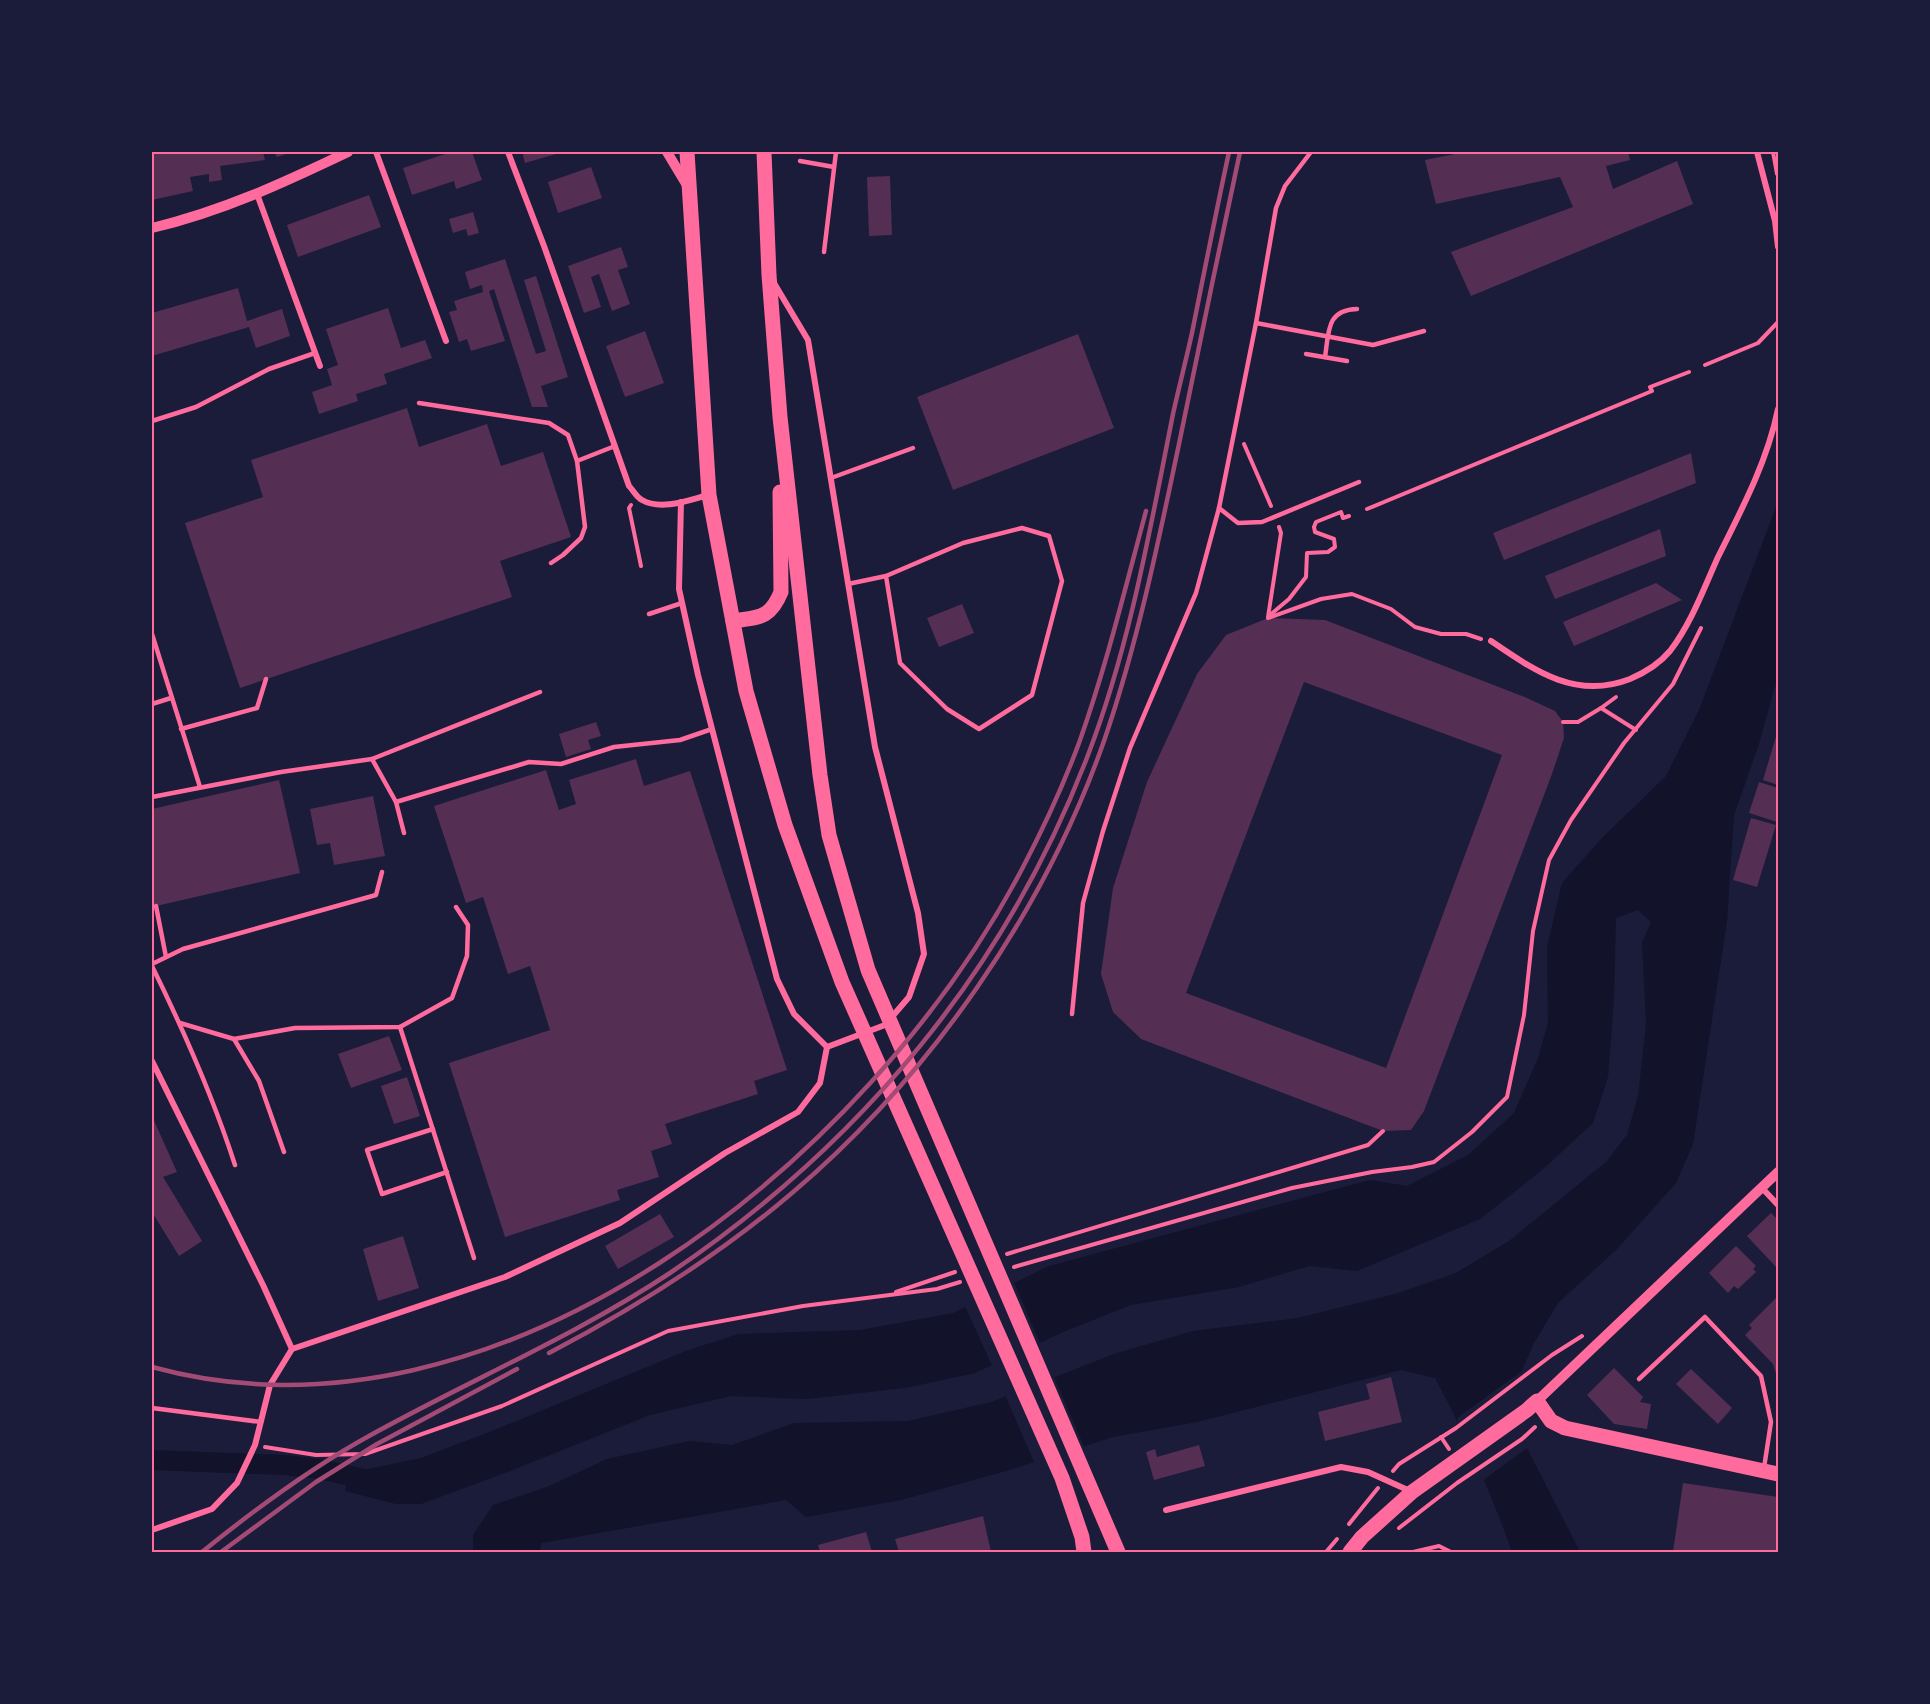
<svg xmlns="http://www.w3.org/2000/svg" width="1930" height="1704" font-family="Figtree,sans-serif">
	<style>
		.water { fill: #12122b }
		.pier { fill: #1b1b3a }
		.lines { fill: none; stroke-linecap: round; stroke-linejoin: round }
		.canal { stroke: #12122b; stroke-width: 20 }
		.building { fill: #542f53; fill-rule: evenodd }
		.path { stroke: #ff6b9d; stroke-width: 4 }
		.service { stroke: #ff6b9d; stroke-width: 4.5 }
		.minor { stroke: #ff6b9d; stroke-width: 6 }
		.tertiary { stroke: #ff6b9d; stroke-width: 10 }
		.primary { stroke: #ff6b9d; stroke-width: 15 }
		.rail { stroke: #a44b75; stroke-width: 4.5 }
		.neatline { fill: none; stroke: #ff6b9d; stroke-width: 2 }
	</style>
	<rect width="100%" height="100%" fill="#1b1b3a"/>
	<path class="water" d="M1778 502V679L1774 689 1759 744 1734 815 1727 921 1693 1144 1676 1183 1617 1249 1558 1303 1534 1343 1513 1390 1527 1448 1580 1552H1512C1491 1492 1465 1434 1435 1378L1401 1370 1197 1422 1113 1437 1006 1471 901 1500 806 1517 786 1500 542 1543 539 1552H473V1535L493 1505 547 1487 607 1459 689 1441 732 1445 794 1423 908 1421 991 1402 1114 1354 1193 1331 1298 1318 1395 1294 1456 1273 1509 1241 1606 1162 1627 1135 1638 1096 1646 1024 1642 943 1651 922 1638 910 1616 918 1614 999 1608 1077 1593 1123 1542 1170 1480 1219 1357 1271 1309 1266 1239 1287 1131 1305 1061 1333 975 1373 905 1388 807 1399 731 1396 650 1415 510 1471 421 1504H396L345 1491 349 1473 421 1458 492 1431 686 1351 738 1334 861 1330 953 1313 1049 1266 1370 1180 1407 1186 1468 1155 1514 1113 1538 1058 1548 1023 1547 947 1562 883 1602 838 1666 776 1699 710Z"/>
	<g class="pier">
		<path d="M1013 1280 1041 1345 993 1368 964 1304Z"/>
		<path d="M1526 1368 1517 1390 1527 1434V1448L1482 1481 1459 1431 1457 1418Z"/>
		<path d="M1053 1374 1085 1449 1035 1464 1004 1393Z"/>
	</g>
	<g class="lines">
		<path class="canal" d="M152 1460 284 1465 320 1469 372 1481"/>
	</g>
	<g class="building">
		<path d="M152 152H263L265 160 220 166 222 180 209 182V174L190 177 193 191 152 200Z"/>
		<path d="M274 152H292L277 157Z"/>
		<path d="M444 152H472L482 180 456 189 454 181 412 195 403 168 445 154Z"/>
		<path d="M522 152H563L525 163Z"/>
		<path d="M1465 152H1628L1630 160 1606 166 1613 189 1677 161 1693 204 1471 296 1451 252 1573 207 1560 177 1436 204 1425 160Z"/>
		<path d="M591 167 602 198 558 213 548 182Z"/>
		<path d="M890 176 892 235 869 236 867 177Z"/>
		<path d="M369 195 381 227 298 257 287 225Z"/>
		<path d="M473 212 479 233 468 236 466 229 453 233 449 219Z"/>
		<path d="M621 247 628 267 618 270 630 304 612 311 599 274 591 277 601 307 584 313 568 266Z"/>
		<path d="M505 259 536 354 546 351 524 280 536 276 568 377 541 386 548 407H532L494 289 489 291 505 341 471 351 467 339 459 342 449 312 457 310 454 301 483 292 482 285 470 289 465 272Z"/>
		<path d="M238 288 247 321 282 309 290 336 256 348 249 327 152 356V313Z"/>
		<path d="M388 308 401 348 425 340 432 358 384 374 387 384 356 394 358 401 319 414 312 392 332 385 327 369 338 365 326 329Z"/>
		<path d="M645 331 664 383 625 397 606 346Z"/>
		<path d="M1078 334 1114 428 953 490 917 397Z"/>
		<path d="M407 408 419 447 487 424 501 466 543 452 571 537 500 561 512 597 240 688 185 523 263 497 251 460Z"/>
		<path d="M1691 453 1696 483 1504 560 1493 533Z"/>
		<path d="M1660 529 1666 556 1555 599 1545 576Z"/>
		<path d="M1656 583 1682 600 1574 646 1563 622Z"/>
		<path d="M962 604 974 633 939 647 927 618Z"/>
		<path d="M1268 618 1325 620 1527 698 1555 711 1563 722 1564 738 1552 774 1424 1111 1411 1130 1383 1131 1141 1039 1113 1012 1101 974 1113 888 1147 782 1197 674 1226 635ZM1304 682 1502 755 1386 1068 1186 993Z"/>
		<path d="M596 722 601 736 588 740 591 749 566 757 559 734Z"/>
		<path d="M1778 730V785L1763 780Z"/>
		<path d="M636 759 644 786 690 771 787 1070 754 1081 758 1094 665 1124 672 1144 651 1151 659 1177 617 1190 620 1200 505 1237 449 1063 550 1030 530 966 508 974 483 897 466 903 434 806 546 770 559 810 576 804 569 780Z"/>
		<path d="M279 780 300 873 152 907V809Z"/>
		<path d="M1759 782 1778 788 1777 822 1749 813Z"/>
		<path d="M373 796 385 856 334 865 330 843 317 845 310 809Z"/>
		<path d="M1751 818 1776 825 1757 887 1733 880Z"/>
		<path d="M389 1036 402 1070 351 1088 338 1054Z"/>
		<path d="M407 1077 420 1116 394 1124 381 1086Z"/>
		<path d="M152 1116 177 1172 163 1177 202 1241 179 1256 152 1212Z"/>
		<path d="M1771 1213 1778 1220V1269L1747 1236Z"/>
		<path d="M660 1214 674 1237 618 1269 605 1246Z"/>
		<path d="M403 1236 419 1288 378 1301 363 1249Z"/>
		<path d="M1736 1246 1756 1266 1753 1269 1756 1272 1738 1289 1734 1286 1728 1293 1709 1273Z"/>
		<path d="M1778 1296V1380L1773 1364 1745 1335 1752 1328 1749 1325Z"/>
		<path d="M1614 1368 1643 1397 1640 1402 1651 1404 1647 1429 1614 1424 1587 1395Z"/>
		<path d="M1691 1369 1732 1408 1718 1424 1676 1384Z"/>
		<path d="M1391 1377 1402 1422 1325 1441 1318 1412 1370 1399 1366 1384Z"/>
		<path d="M1199 1445 1205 1466 1154 1480 1146 1452 1155 1449 1157 1457Z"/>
		<path d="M1683 1483 1778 1497V1552H1673Z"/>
		<path d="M983 1516 991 1552H899L895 1539Z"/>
		<path d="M866 1532 872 1552H820L818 1545Z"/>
	</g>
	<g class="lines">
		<g class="path">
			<path d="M1773 152 1777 174"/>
			<path d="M1705 365 1758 343 1778 322"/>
			<path d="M1244 444 1271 506"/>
			<path d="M631 505 629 508 641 566"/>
			<path d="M1367 509 1652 391 1650 387 1689 372"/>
			<path d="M1270 615 1289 599 1306 577 1307 553 1328 552 1335 547 1334 539 1315 532 1314 527 1316 522 1341 512 1343 518 1349 516"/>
			<path d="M1268 617 1281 533 1279 527"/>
			<path d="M1268 618 1321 599 1352 594 1391 609 1415 627 1441 634H1466L1481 639"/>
			<path d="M1601 708 1636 730"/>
			<path d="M1563 722H1578L1601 708 1616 697"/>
			<path d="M1007 1254 1368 1145 1383 1131"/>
			<path d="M1014 1267 1292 1188 1372 1172 1412 1167 1434 1162 1472 1132 1507 1097 1524 1015 1533 931 1549 860 1571 820 1624 743 1673 684 1701 628"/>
			<path d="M896 1292 955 1272"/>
			<path d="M1441 1437 1449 1449"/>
			<path d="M265 1447 316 1455 365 1454 502 1406 668 1331 803 1306 937 1289 960 1282"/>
			<path d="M1393 1471 1399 1464 1456 1428 1552 1355 1582 1336"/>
			<path d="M1349 1524 1378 1488"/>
			<path d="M1399 1528 1457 1483 1522 1439 1535 1427"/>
			<path d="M1326 1552 1337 1539"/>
			<path d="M1413 1552 1439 1546 1451 1552"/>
		</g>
		<g class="service">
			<path d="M800 161 834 167"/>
			<path d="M824 252 836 152"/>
			<path d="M1256 323 1373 345 1424 331"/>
			<path d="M1306 354 1347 361"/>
			<path d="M1325 357C1329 332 1326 310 1357 309"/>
			<path d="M419 403 549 423 568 435 577 461 585 527 581 538 563 555 551 563"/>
			<path d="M152 421 196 407 269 369 315 353"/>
			<path d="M577 461 615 446"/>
			<path d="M831 478 913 448"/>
			<path d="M1219 508 1238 523 1262 522 1359 482"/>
			<path d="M848 584 886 576 963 543 1022 528 1049 536 1062 581 1032 695 979 729 947 709 900 663 886 576"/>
			<path d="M649 614 682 603"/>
			<path d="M152 634 200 787"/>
			<path d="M152 704 171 698"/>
			<path d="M181 729 257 708 266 679"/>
			<path d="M372 759 396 802 404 833"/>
			<path d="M152 797 281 772 372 759 540 692"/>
			<path d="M396 802 529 762 561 764 614 747 680 740 712 729"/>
			<path d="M156 906 166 957"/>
			<path d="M152 964 183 949 376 895 382 872"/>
			<path d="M152 966C184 1031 213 1097 235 1165"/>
			<path d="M1072 1014 1083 903 1103 831 1130 748 1196 593 1219 508 1256 323 1276 208 1285 186 1311 152"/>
			<path d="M180 1023 234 1039 295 1028 400 1027 452 998 467 956 468 925 456 907"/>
			<path d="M400 1027 474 1258"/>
			<path d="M234 1039 259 1081 284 1152"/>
			<path d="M433 1129 367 1150 382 1194 447 1172"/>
			<path d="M1639 1379 1705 1317 1761 1376 1771 1422 1764 1468"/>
			<path d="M152 1408 261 1422"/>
		</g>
		<g class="minor">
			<path d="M376 152 446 341"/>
			<path d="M508 152 544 246 629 486C633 490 637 498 642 500 661 511 689 500 708 495"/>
			<path d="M1757 152 1775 221 1778 247"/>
			<path d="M257 194 320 366"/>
			<path d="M774 283 808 340 875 747 918 913 924 954 909 997 885 1025 827 1047"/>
			<path d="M681 502 679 589 698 675 777 979 794 1014 827 1047"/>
			<path d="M1491 641C1535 671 1576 700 1630 679 1644 673 1660 663 1670 651 1691 624 1704 588 1718 557 1742 509 1767 462 1778 409"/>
			<path d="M152 1061 263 1285 292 1349"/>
			<path d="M1762 1188 1778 1205"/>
			<path d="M1166 1510 1341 1467 1368 1472 1410 1491"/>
			<path d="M152 1530 212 1509 237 1483 255 1445 270 1385 292 1349 505 1277 620 1223 725 1153 798 1112 820 1083 827 1047"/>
		</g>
		<g class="tertiary">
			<path d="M667 152 688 187"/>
			<path d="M152 228C223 211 283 183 348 152"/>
			<path d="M1537 1401 1778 1172"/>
		</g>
		<g class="primary">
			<path d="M687 152 709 495 746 691 785 825 842 982 1062 1478 1082 1537 1084 1552"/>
			<path d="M764 152 769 275 780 417 820 775 829 835 868 970 1118 1552"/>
			<path d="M733 621C759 617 770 619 781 592L780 492"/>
			<path d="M1350 1552 1362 1537 1412 1492 1527 1410 1537 1401 1551 1421 1565 1428 1778 1474"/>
		</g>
		<g class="rail">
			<path d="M549 1353C635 1308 718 1256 792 1193 930 1076 1044 912 1104 741 1137 645 1158 544 1179 444 1199 347 1219 249 1240 152"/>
			<path d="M152 1367C499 1462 869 1160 1022 869 1043 829 1063 786 1079 743 1106 667 1125 589 1146 511"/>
			<path d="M202 1552C254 1510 309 1469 369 1436 468 1381 575 1336 670 1273 860 1145 1006 970 1088 755 1130 646 1150 529 1173 414 1179 387 1186 360 1192 333 1204 273 1216 212 1229 152"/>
			<path d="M221 1552 316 1482 377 1444 517 1369"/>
		</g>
	</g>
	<rect width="1930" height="1704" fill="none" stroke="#1b1b3a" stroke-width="306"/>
	<rect x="153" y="153" width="1624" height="1398" class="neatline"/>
</svg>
